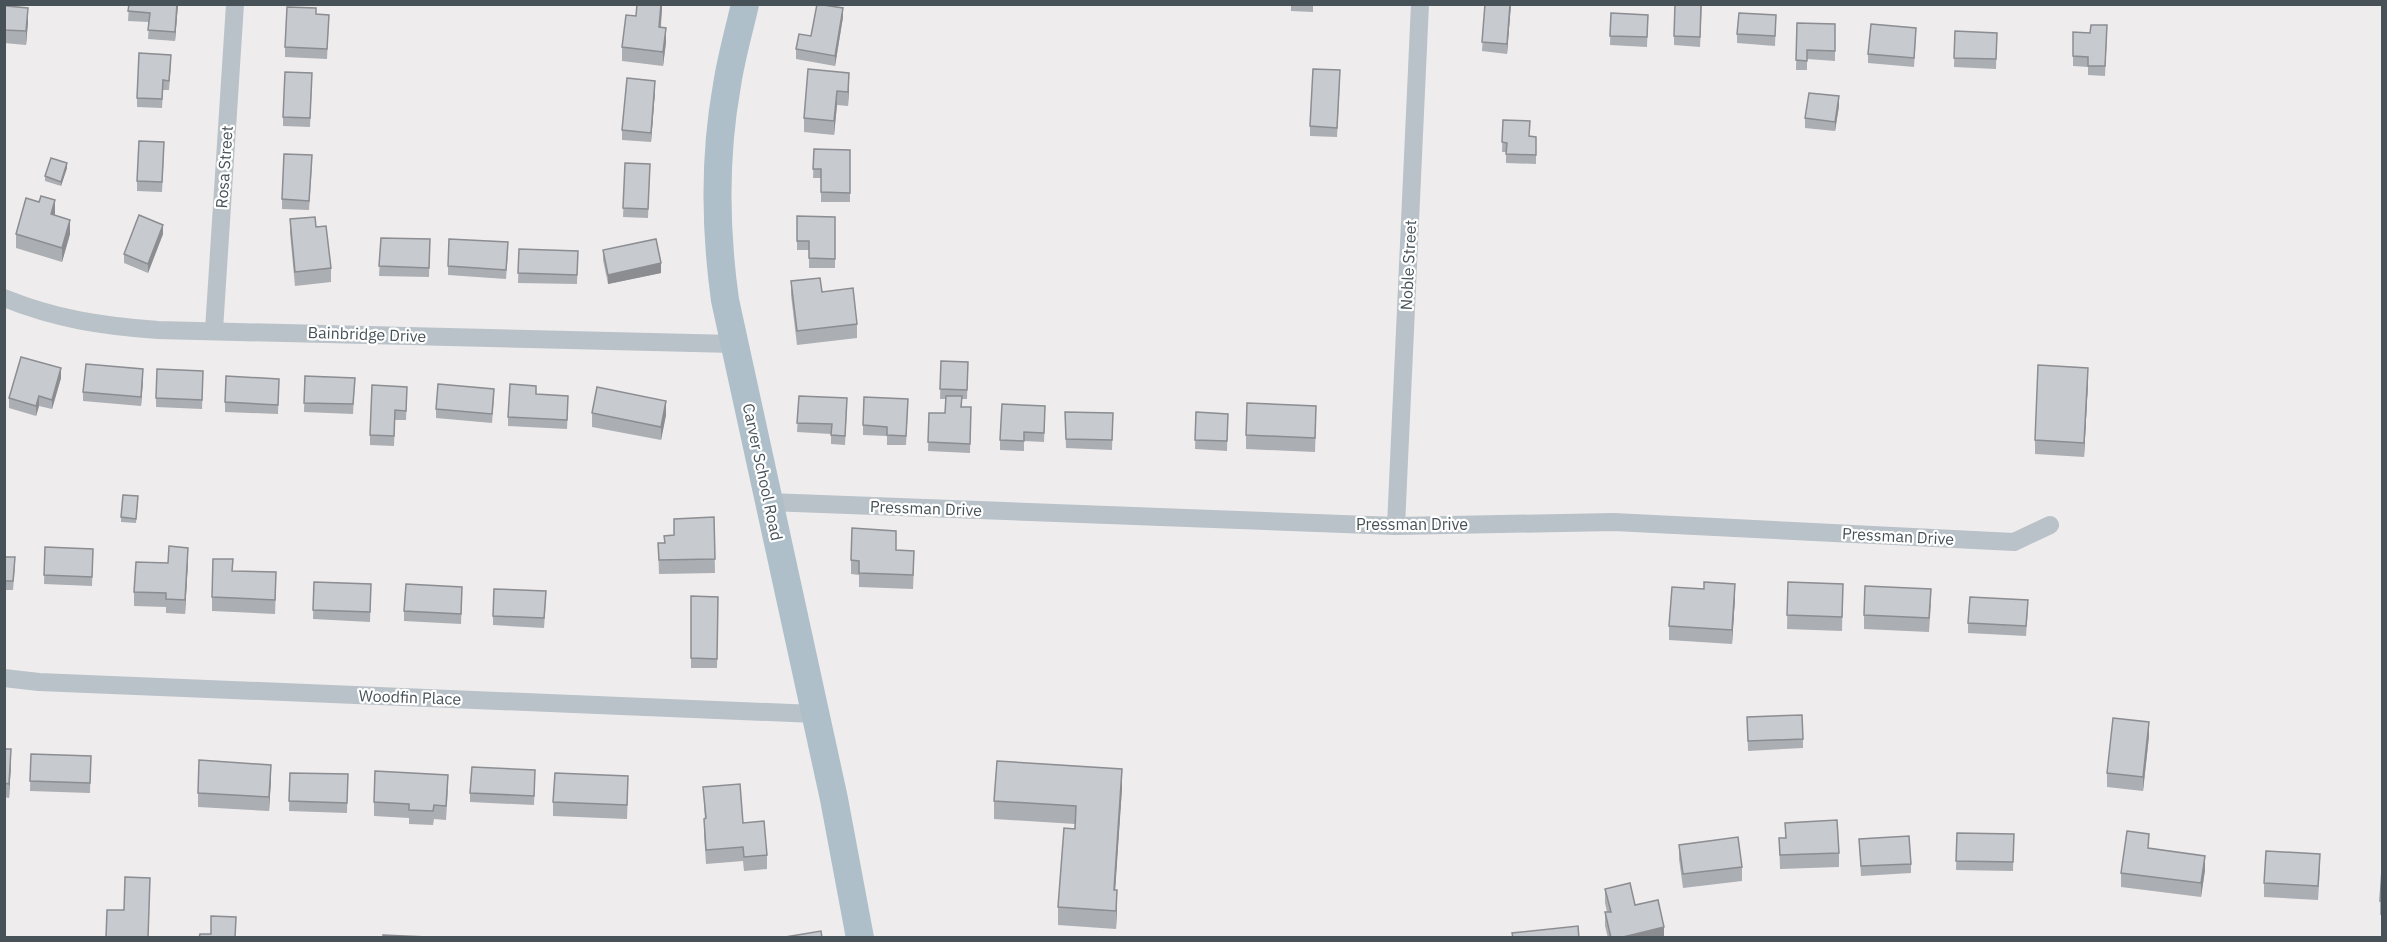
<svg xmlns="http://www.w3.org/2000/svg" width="2387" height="942" font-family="'IBM Plex Sans',sans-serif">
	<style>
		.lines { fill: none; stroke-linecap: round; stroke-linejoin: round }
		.minor { stroke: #b9c2c8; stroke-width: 18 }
		.primary { stroke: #aebfc9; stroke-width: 28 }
		.wall { fill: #abaeb2 }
		.shaded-wall { fill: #8b8d91 }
		.building { fill: #c7cacf; stroke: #8b8d91; stroke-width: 1.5 }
		.labels { text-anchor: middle; stroke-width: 4.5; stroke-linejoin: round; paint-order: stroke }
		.street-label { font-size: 16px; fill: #475258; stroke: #fff }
	</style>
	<rect width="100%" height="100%" fill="#efeced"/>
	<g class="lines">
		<g class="minor">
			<path d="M4 298C56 319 102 326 158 330L734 344"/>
			<path d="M214 330 235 4"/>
			<path d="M769 502 1396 526 1614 522 2014 542 2050 525"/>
			<path d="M1396 526 1420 4"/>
			<path d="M4 678 39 682 815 714"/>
		</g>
		<path class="primary" d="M745 4C739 31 731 58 727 85 714 157 715 228 725 300L834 799 860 938"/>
	</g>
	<g class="wall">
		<path d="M4 4H9V6L28 22 26 45 4 43Z"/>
		<path d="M129 4H178L175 41 148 39 149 22 128 21Z"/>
		<path d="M662 4 661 27 666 42 663 66 622 61V47L636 16Z"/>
		<path d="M1291 4H1313V12L1291 11Z"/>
		<path d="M1485 4H1511L1507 54 1482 51Z"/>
		<path d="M1702 4 1700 47 1674 45V36Z"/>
		<path d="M1611 13 1648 15 1647 47 1610 45Z"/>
		<path d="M316 14 329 15 327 59 285 57V47Z"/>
		<path d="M1776 15 1775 46 1737 43V34Z"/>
		<path d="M843 17 835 66 796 59V49Z"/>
		<path d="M1797 23 1835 24V61L1807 59V70H1796Z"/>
		<path d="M1955 31 1997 33 1996 69 1954 67Z"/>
		<path d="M2073 32 2107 35 2105 76 2088 75V67L2073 66Z"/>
		<path d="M1916 37 1914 67 1868 63V54Z"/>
		<path d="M171 64 169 90H163L162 108 137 107V98Z"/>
		<path d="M808 69 849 87 848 106 837 105 834 135 804 132V118Z"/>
		<path d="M1340 79 1337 137 1310 136V126Z"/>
		<path d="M312 83 310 127 283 126V117Z"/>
		<path d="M655 91 651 142 622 140V130Z"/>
		<path d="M1839 106 1835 131 1805 128V118Z"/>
		<path d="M1503 120 1529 136 1536 137V164L1506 163V152H1502Z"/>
		<path d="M814 149 850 150V202H821V178H813Z"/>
		<path d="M164 152 162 192 137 191V181Z"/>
		<path d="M625 163 650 164 648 218 623 217Z"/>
		<path d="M312 165 309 210 282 209V199Z"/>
		<path d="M67 168 61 186 45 181V176Z"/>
		<path d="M55 215 70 234 62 262 16 248V234Z"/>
		<path d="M797 216 835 217V268H809V250H797Z"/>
		<path d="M290 219 316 227 331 268V282L295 286 290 233Z"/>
		<path d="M163 234 148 273 124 263V254Z"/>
		<path d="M381 238 430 239 429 277 379 276Z"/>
		<path d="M519 249 578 251 577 284 518 283Z"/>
		<path d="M603 250 661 273 608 284 603 260Z"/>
		<path d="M508 252 506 279 448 275V266Z"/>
		<path d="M791 281 857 324V338L797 345 791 295Z"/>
		<path d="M941 361 968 362 967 399H961L962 407H971L970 453 928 451 929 413H945L946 399H940Z"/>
		<path d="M305 376 355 378 353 414 304 412Z"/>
		<path d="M61 378 52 409 39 406 36 416 9 408V398Z"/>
		<path d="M143 379 141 406 83 401V392Z"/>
		<path d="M279 379 278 414 225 412V402Z"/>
		<path d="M203 380 202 409 156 407V398Z"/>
		<path d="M2088 382 2084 457 2035 454V440Z"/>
		<path d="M407 396 406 420H395L394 446 370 445V435Z"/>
		<path d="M799 396 847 407 845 445 831 444V434L797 432Z"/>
		<path d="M494 398 492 423 436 418V409Z"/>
		<path d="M568 405 567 429 508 426V417Z"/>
		<path d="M908 408 906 445H887V436L863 435V425Z"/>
		<path d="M1065 412 1113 413 1112 450 1066 448Z"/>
		<path d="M1196 412 1228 414 1227 451 1195 449Z"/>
		<path d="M592 413 666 415 661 440 592 427Z"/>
		<path d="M1045 415 1044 442 1024 441V451L1000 450V440Z"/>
		<path d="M1316 420 1315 452 1246 449V435Z"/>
		<path d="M138 501 136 523 121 522V517Z"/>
		<path d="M714 517 715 573 659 574 658 543H664L674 535V519Z"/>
		<path d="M45 547 93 549 92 586 44 584Z"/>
		<path d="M896 550 914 565 913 589 859 587V575L851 574V560Z"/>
		<path d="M4 557 15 567 13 590H4Z"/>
		<path d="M188 561 185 614 166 613V607L134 606V592L168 563Z"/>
		<path d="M233 571 276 586 275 614 212 611V597Z"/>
		<path d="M314 582 371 584 370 622 313 619Z"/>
		<path d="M1788 582 1843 584 1842 631 1787 629Z"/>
		<path d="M462 596 461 624 404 621V611Z"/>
		<path d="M691 596 718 597 717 668H691Z"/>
		<path d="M1735 598 1732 644 1669 640V626Z"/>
		<path d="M546 600 544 628 493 625V616Z"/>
		<path d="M1931 603 1929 632 1864 629V615Z"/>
		<path d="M2028 609 2026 636 1968 633V623Z"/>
		<path d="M1747 717 1803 739V748L1748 751Z"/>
		<path d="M2149 736 2143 791 2107 787V773Z"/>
		<path d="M4 749 11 763 9 798 4 797Z"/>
		<path d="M31 754 91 756 90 793 30 791Z"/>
		<path d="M290 773 348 774 347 813 289 811Z"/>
		<path d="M271 779 269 811 198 807V793Z"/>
		<path d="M535 780 534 805 470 802V793Z"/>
		<path d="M703 787 743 823 767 855V869L744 871 743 861 706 864 704 833V819H705Z"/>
		<path d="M1122 788 1115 890 1117 908 1116 929 1058 925V907L1075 824 994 819V801Z"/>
		<path d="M448 789 446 820 434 819 433 825 409 824V818L374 816V802Z"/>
		<path d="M628 790 627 819 553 816V802Z"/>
		<path d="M1785 823 1839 853V867L1780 869 1779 838H1785Z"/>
		<path d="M1957 833 2014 834 2013 871 1956 870Z"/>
		<path d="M1859 839 1911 864V873L1861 876Z"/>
		<path d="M1679 845 1742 867V881L1683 888 1679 859Z"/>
		<path d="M2149 848 2205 870 2201 897 2121 887V873Z"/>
		<path d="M2320 868 2318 900 2264 897V883Z"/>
		<path d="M2382 869V915H2380V901Z"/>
		<path d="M1605 889 1635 905 1664 938H1608L1605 926V912H1607L1605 903Z"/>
	</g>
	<g class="shaded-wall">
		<path d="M177 4H178L175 41V32Z"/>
		<path d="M661 4H662V10L659 41V27Z"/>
		<path d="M1510 4H1511L1507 54V44Z"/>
		<path d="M28 8V22L26 45V31Z"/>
		<path d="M843 8V17L835 66V56Z"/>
		<path d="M666 28V42L663 66V52Z"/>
		<path d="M849 73V87L848 106V92Z"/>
		<path d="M655 81V91L651 142V133Z"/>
		<path d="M837 91V105L834 135V121Z"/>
		<path d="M1839 96V106L1835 131V122Z"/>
		<path d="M67 163V168L61 186V182Z"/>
		<path d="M55 200V214L51 228V214Z"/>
		<path d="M70 220V234L62 262V248Z"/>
		<path d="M163 225V234L148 273V264Z"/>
		<path d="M661 263V273L608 284V275Z"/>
		<path d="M61 368V378L52 409V400Z"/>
		<path d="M2088 368V382L2084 457V443Z"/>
		<path d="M143 369V379L141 406V397Z"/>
		<path d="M39 396V406L36 416V406Z"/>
		<path d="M666 401V415L661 440V427Z"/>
		<path d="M188 548V561L185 614V600Z"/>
		<path d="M1735 584V598L1732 644V630Z"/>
		<path d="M2149 722V736L2143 791V777Z"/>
		<path d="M11 749V763L9 798V784Z"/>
		<path d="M271 765V779L269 811V797Z"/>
		<path d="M1122 769V788L1114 908V890Z"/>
		<path d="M2205 856V870L2201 897V883Z"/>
		<path d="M1117 890V908L1116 929V911Z"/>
		<path d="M1664 927V938H1619Z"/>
	</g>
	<g class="building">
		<path d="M4 4H7V6L28 8 26 31 4 30Z"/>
		<path d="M129 4H177L175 32 148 30 150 13 128 11Z"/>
		<path d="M637 4H661L659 27 666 28 663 52 622 47 626 15 636 16Z"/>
		<path d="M817 4 843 8 835 56 796 49 799 34 811 36Z"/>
		<path d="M1485 4H1510L1507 44 1482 42Z"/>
		<path d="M1675 4H1701L1700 37 1674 36Z"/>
		<path d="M287 7 316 8V14L329 15 327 49 285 47Z"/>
		<path d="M1611 13 1648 15 1647 37 1610 36Z"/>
		<path d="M1739 13 1776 15 1775 36 1737 34Z"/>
		<path d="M1797 23 1835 24V51L1807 50V61L1796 60Z"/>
		<path d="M1871 24 1916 28 1914 58 1868 54Z"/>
		<path d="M2091 25H2107L2105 66H2088V57L2073 56V32L2090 33Z"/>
		<path d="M1955 31 1997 33 1996 59 1954 58Z"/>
		<path d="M139 53 171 55 169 81 163 80 162 99 137 98Z"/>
		<path d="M808 69 849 73 848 92 837 91 834 121 804 118Z"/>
		<path d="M1313 69 1340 70 1337 128 1310 126Z"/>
		<path d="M285 72 312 73 310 118 283 117Z"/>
		<path d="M627 78 655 81 651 133 622 130Z"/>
		<path d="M1809 93 1839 96 1835 122 1805 118Z"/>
		<path d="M1503 120 1530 121 1529 136 1536 137V155L1506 154 1507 143 1502 142Z"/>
		<path d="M139 141 164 142 162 182 137 181Z"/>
		<path d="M814 149 850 150V193L821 192V169H813Z"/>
		<path d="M284 154 312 155 309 201 282 199Z"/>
		<path d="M51 158 67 163 61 182 45 176Z"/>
		<path d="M625 163 650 164 648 209 623 208Z"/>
		<path d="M41 196 55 200 51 214 70 220 62 248 16 234 26 198 39 202Z"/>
		<path d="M139 215 163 225 148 264 124 254Z"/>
		<path d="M797 216 835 217V259L809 258V241H797Z"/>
		<path d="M315 217 316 227 326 226 331 268 295 272 290 219Z"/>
		<path d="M381 238 430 239 429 268 379 266Z"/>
		<path d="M449 239 508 242 506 270 448 266Z"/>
		<path d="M656 239 661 263 608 275 603 250Z"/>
		<path d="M519 249 578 251 577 275 518 273Z"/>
		<path d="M820 278 822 292 853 288 857 324 797 331 791 281Z"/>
		<path d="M21 357 61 368 52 400 39 396 36 406 9 398Z"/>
		<path d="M941 361 968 362 967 390 940 389Z"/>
		<path d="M86 364 143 369 141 397 83 392Z"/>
		<path d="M2038 365 2088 368 2084 443 2035 440Z"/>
		<path d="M157 369 203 371 202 400 156 398Z"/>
		<path d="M226 376 279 379 278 405 225 402Z"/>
		<path d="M305 376 355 378 353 404 304 403Z"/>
		<path d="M438 384 494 389 492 414 436 409Z"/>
		<path d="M510 384 536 386V394L568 396 567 420 508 417Z"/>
		<path d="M372 385 407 387 406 411 395 410 394 436 370 435Z"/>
		<path d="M597 387 666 401 661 427 592 413Z"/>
		<path d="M799 396 847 398 845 436 831 435 832 424 797 423Z"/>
		<path d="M946 396H962L961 407H971L970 444 928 442 929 413H945Z"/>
		<path d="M864 397 908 399 906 436 887 435V427L863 425Z"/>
		<path d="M1247 403 1316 406 1315 438 1246 435Z"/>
		<path d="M1002 404 1045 406 1044 433 1024 432V441L1000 440Z"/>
		<path d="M1065 412 1113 413 1112 440 1066 439Z"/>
		<path d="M1196 412 1228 414 1227 441 1195 440Z"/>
		<path d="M123 495 138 496 136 519 121 517Z"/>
		<path d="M714 517 715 559 659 560 658 543H665L664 536 674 535V519Z"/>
		<path d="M852 528 896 531V550L914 551 913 575 859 573V561L851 560Z"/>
		<path d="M169 546 188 548 185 600 166 599V593L134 592 136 562 168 563Z"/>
		<path d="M45 547 93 549 92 577 44 575Z"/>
		<path d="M4 557H15L13 581H4Z"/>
		<path d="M213 559H233L232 571 276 572 275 600 212 597Z"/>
		<path d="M314 582 371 584 370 612 313 610Z"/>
		<path d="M1704 582 1735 584 1732 630 1669 626 1672 587 1704 589Z"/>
		<path d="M1788 582 1843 584 1842 617 1787 615Z"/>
		<path d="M406 584 462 587 461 614 404 611Z"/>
		<path d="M1865 586 1931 589 1929 618 1864 615Z"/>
		<path d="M494 589 546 591 544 618 493 616Z"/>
		<path d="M691 596 718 597 717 659 691 658Z"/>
		<path d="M1970 597 2028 600 2026 626 1968 623Z"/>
		<path d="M1802 715 1803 739 1748 741 1747 717Z"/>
		<path d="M2113 718 2149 722 2143 777 2107 773Z"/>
		<path d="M4 749H11L9 784 4 783Z"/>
		<path d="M31 754 91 756 90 783 30 781Z"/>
		<path d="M199 760 271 765 269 797 198 793Z"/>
		<path d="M997 761 1122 769 1114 890H1117L1116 911 1058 907 1064 828 1075 829 1076 806 994 801Z"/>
		<path d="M472 767 535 770 534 796 470 793Z"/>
		<path d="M375 771 448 775 446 806 434 805 433 811 409 810V804L374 802Z"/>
		<path d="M290 773 348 774 347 803 289 801Z"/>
		<path d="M555 773 628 776 627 805 553 802Z"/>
		<path d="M740 784 743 823 764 821 767 855 744 857 743 847 706 850 704 819 706 818 703 787Z"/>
		<path d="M1837 820 1839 853 1780 855 1779 838H1786L1785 823Z"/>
		<path d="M2127 831 2149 834 2148 848 2205 856 2201 883 2121 873Z"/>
		<path d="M1957 833 2014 834 2013 862 1956 861Z"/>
		<path d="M1909 836 1911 864 1861 866 1859 839Z"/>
		<path d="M1738 837 1742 867 1683 874 1679 845Z"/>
		<path d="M2266 851 2320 854 2318 886 2264 883Z"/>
		<path d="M2382 869V901H2380Z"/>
		<path d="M125 877 150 878 148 938H106L107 910H124Z"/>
		<path d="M1630 883 1635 905 1658 900 1664 927 1619 938H1611L1605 912H1611L1605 889Z"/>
		<path d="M211 916 236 917 235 938H199L200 934H211Z"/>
		<path d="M1578 926 1579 938H1513L1512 933Z"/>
		<path d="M821 931 822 938H779Z"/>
		<path d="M383 935 427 937V938H383Z"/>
	</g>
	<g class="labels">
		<g class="street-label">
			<text transform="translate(224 167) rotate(-86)" y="6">Rosa Street</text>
			<text transform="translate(1408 265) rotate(-87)" y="6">Noble Street</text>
			<text transform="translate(367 334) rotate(2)" y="6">Bainbridge Drive</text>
			<text transform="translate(763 472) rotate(78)" y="6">Carver School Road</text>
			<text transform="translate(926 508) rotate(2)" y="6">Pressman Drive</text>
			<text x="1412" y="530">Pressman Drive</text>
			<text transform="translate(1898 536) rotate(3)" y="6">Pressman Drive</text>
			<text transform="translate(410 697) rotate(2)" y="6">Woodfin Place</text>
		</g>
	</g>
	<rect width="2387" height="942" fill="none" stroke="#475258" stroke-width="12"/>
</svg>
